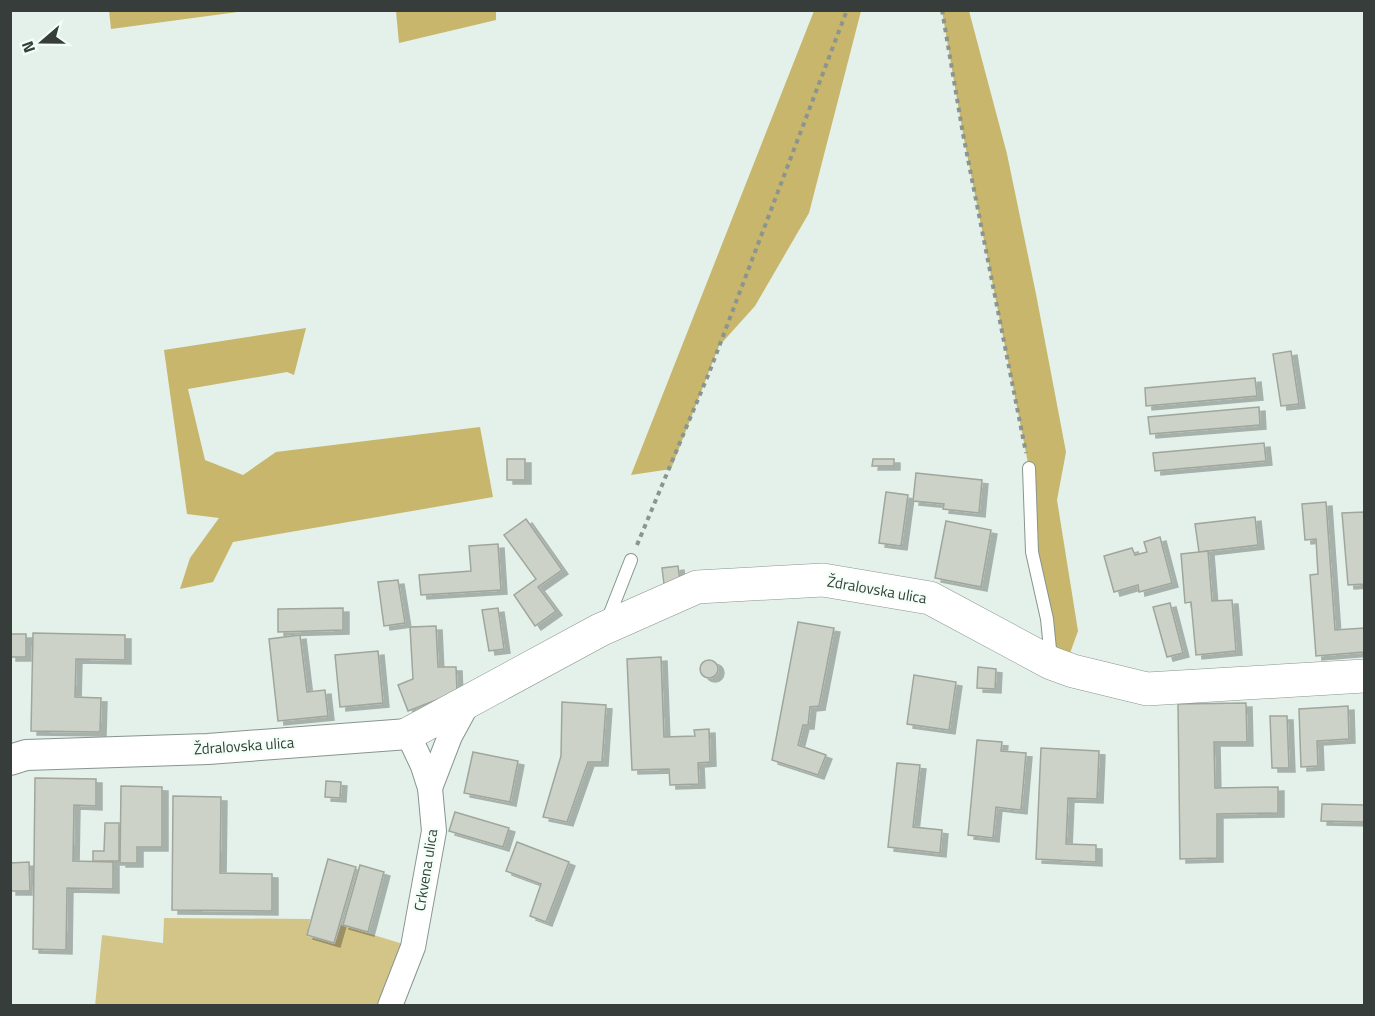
<svg xmlns="http://www.w3.org/2000/svg" width="1375" height="1016" font-family="'Titillium Web',sans-serif">
	<style>
		.green { fill: #d3c587 }
		.forest { fill: #c7b66b }
		.building { fill: #ccd2c7; stroke: #a0a69b; stroke-width: 1.5; filter: url(#shadow) }
		.lines { fill: none; stroke-linecap: round; stroke-linejoin: round }
		.service-casing { stroke: #88958e; stroke-width: 14 }
		.minor-casing { stroke: #88958e; stroke-width: 26 }
		.tertiary-casing { stroke: #88958e; stroke-width: 32 }
		.secondary-casing { stroke: #88958e; stroke-width: 34 }
		.path { stroke: #8b9590; stroke-width: 4; stroke-dasharray: 4.5 4.5; stroke-linecap: butt }
		.service { stroke: #fff; stroke-width: 12 }
		.minor { stroke: #fff; stroke-width: 24 }
		.tertiary { stroke: #fff; stroke-width: 30 }
		.secondary { stroke: #fff; stroke-width: 33 }
		.labels { text-anchor: middle; stroke-width: 4.5; stroke-linejoin: round; paint-order: stroke }
		.street-label { font-size: 15px; fill: #373d3a; stroke: #f1fff7 }
	</style>
	<defs>
		<filter id="shadow"><feDropShadow dx="6" dy="4" stdDeviation="0" flood-color="#0004"/></filter>
	</defs>
	<rect width="100%" height="100%" fill="#e3f1ea"/>
	<path class="green" d="M164 918 310 919 307 936 335 944 341 925 413 947 390 1005 95 1006 102 935 163 943Z"/>
	<g class="forest">
		<path d="M109 10H245V11L111 29Z"/>
		<path d="M396 11H496V20L399 43Z"/>
		<path d="M814 11H861L809 213 755 306 719 346 671 469 631 475Z"/>
		<path d="M942 11H969L1007 154 1036 294 1066 452 1057 500 1078 631 1069 656 1051 663 1032 552 1029 468 963 134Z"/>
		<path d="M306 328 294 375 287 372 188 389 205 460 243 475 276 452 480 427 493 497 233 542 213 582 180 589 190 558 219 518 187 514 164 350Z"/>
	</g>
	<g class="building">
		<path d="M1291 351 1299 404 1281 406 1273 354Z"/>
		<path d="M1255 378 1257 396 1146 406 1145 388Z"/>
		<path d="M1259 407 1260 425 1150 434 1148 417Z"/>
		<path d="M1264 443 1266 461 1155 471 1153 453Z"/>
		<rect x="507" y="459" width="18" height="21"/>
		<path d="M873 459H894V466H872Z"/>
		<path d="M916 473 982 480 979 513 943 509 944 504 913 501Z"/>
		<path d="M886 492 908 495 901 546 879 543Z"/>
		<path d="M1326 502 1335 630 1364 628V652L1316 656 1310 575 1318 574 1316 539 1305 540 1302 504Z"/>
		<path d="M1364 512V584L1348 585 1342 513Z"/>
		<path d="M1255 517 1258 545 1199 552 1195 524Z"/>
		<path d="M526 519 562 570 538 587 556 611 535 626 514 595 536 579 504 535Z"/>
		<path d="M946 521 991 530 981 587 935 578Z"/>
		<path d="M1160 537 1172 583 1139 592 1138 585 1114 592 1104 556 1132 548 1135 555 1147 552 1144 542Z"/>
		<path d="M498 544 501 590 421 595 419 575 471 571 469 546Z"/>
		<path d="M1208 551 1212 601 1232 600 1236 651 1196 655 1191 602 1185 603 1181 554Z"/>
		<path d="M678 566 680 582 664 584 662 568Z"/>
		<path d="M398 580 405 623 384 626 378 582Z"/>
		<path d="M1170 603 1183 653 1167 657 1153 607Z"/>
		<path d="M343 608V630L278 632V609Z"/>
		<path d="M498 608 504 649 489 651 482 610Z"/>
		<path d="M798 622 834 628 819 706 810 707 808 725H803L798 745 826 755 818 775 772 760Z"/>
		<path d="M436 626 438 667H456L457 692 408 711 398 685 413 679 410 627Z"/>
		<path d="M33 633 125 635V660L76 659 75 697 101 698 100 732 31 731Z"/>
		<rect x="10" y="634" width="16" height="23"/>
		<path d="M300 635 307 692 325 690 328 716 278 721 269 639Z"/>
		<path d="M378 651 383 703 340 707 335 655Z"/>
		<path d="M661 657 664 737 695 736 694 730 709 729 710 762 698 763 699 784 670 785 669 769 632 770 627 659Z"/>
		<circle cx="709" cy="669" r="9"/>
		<path d="M978 667 996 669 995 689 977 688Z"/>
		<path d="M914 675 956 682 949 730 907 724Z"/>
		<path d="M562 702 606 705 602 762H588L567 822 543 817 561 756Z"/>
		<path d="M1246 703 1247 742H1214L1215 788 1278 787V813L1217 814V858L1180 859 1178 704Z"/>
		<path d="M1348 706 1349 739 1317 741 1318 766 1301 767 1299 709Z"/>
		<path d="M1270 716H1287L1289 768H1272Z"/>
		<path d="M977 740 1002 742 1001 751 1026 753 1021 810 996 807 993 838 968 835Z"/>
		<path d="M1041 748 1099 751 1097 799 1068 798 1066 844 1096 845V862L1036 859Z"/>
		<path d="M473 752 518 761 510 802 464 793Z"/>
		<path d="M897 763 920 765 913 827 942 830 940 853 888 847Z"/>
		<path d="M35 778 96 779V806L74 805 73 861 113 862V889L67 888 66 950 33 949Z"/>
		<path d="M326 781 341 782 340 798 325 797Z"/>
		<path d="M121 786 162 787V847H137V863H120Z"/>
		<path d="M173 796 221 797 220 873 272 874V911L172 910Z"/>
		<path d="M1322 804 1364 805V822L1321 821Z"/>
		<path d="M455 812 509 828 503 847 449 831Z"/>
		<path d="M105 823H119V861H93V851H104Z"/>
		<path d="M517 842 569 862 546 922 530 916 541 884 506 871Z"/>
		<path d="M328 859 356 867 334 943 307 935Z"/>
		<path d="M29 862 30 891H10V863Z"/>
		<path d="M360 865 384 872 368 932 343 925Z"/>
	</g>
	<g class="lines">
		<defs>
			<g id="service">
				<path d="M1029 468 1032 552 1047 619 1051 659"/>
				<path d="M607 621 631 560"/>
			</g>
			<g id="minor">
				<path d="M430 788 450 736 469 701"/>
				<path d="M390 1006 413 947 434 831 430 788 423 766 408 734"/>
			</g>
			<path id="tertiary" d="M10 760 26 755 208 749 408 734"/>
			<path id="secondary" d="M408 734 600 630 697 587 823 580 930 598 1051 663 1073 671 1147 689 1364 676"/>
		</defs>
		<use href="#service" class="service-casing"/>
		<use href="#minor" class="minor-casing"/>
		<use href="#tertiary" class="tertiary-casing"/>
		<use href="#secondary" class="secondary-casing"/>
		<g class="path">
			<path d="M942 10 963 134 1026 453"/>
			<path d="M637 545 709 373 847 10"/>
		</g>
		<use href="#service" class="service"/>
		<use href="#minor" class="minor"/>
		<use href="#tertiary" class="tertiary"/>
		<use href="#secondary" class="secondary"/>
	</g>
	<g class="labels">
		<g class="street-label">
			<text transform="translate(877 590) rotate(10)" y="5">Ždralovska ulica</text>
			<text transform="translate(244 746) rotate(-4)" y="5">Ždralovska ulica</text>
			<text transform="translate(426 870) rotate(-81)" y="5">Crkvena ulica</text>
		</g>
	</g>
	<rect width="1375" height="1016" fill="none" stroke="#373d3a" stroke-width="24"/>
	<g transform="translate(42 42) rotate(250)" stroke="#f1fff7" stroke-width="4.5" paint-order="stroke">
	<path d="M0-4.5L10 22L0 15L-10 22Z" fill="#373d3a"/>
	<text y="-9" font-size="16" font-weight="bold" text-anchor="middle" fill="#373d3a">N</text>
	</g>
</svg>
